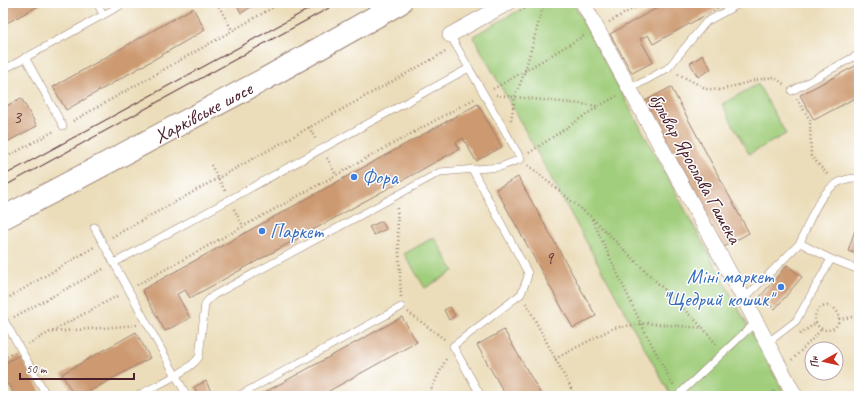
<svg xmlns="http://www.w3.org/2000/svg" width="862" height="399" font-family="Caveat,sans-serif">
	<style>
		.green { fill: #a1ce7b; stroke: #767653 }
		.building { fill: #cc996f }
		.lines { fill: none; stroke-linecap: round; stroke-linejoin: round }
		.lane-casing { stroke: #9a7e72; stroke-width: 8 }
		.street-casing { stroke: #9a7e72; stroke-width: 16 }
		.primary-casing { stroke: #9a7e72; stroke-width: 24 }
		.path { stroke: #9a7e72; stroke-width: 2.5; stroke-dasharray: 1 3; stroke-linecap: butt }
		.lane { stroke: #fff; stroke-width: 7 }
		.street { stroke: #fff; stroke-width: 15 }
		.primary { stroke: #fff; stroke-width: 22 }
		.tram { stroke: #4a1f2b; stroke-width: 1 }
		.shop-dot { fill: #3f7fe0; stroke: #fff; stroke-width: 1.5 }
		.labels { text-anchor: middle; stroke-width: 3; stroke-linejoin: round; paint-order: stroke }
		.number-label { font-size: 18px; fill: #6a3e3c }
		.street-label { font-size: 20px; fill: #4a1f2b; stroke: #fff }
		.shop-label { font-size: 20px; fill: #366cbe; stroke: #fff; text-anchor: start }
	</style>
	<rect width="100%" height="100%" fill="#fff"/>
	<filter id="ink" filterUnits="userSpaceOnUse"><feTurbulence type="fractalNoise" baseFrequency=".025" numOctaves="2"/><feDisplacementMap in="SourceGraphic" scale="8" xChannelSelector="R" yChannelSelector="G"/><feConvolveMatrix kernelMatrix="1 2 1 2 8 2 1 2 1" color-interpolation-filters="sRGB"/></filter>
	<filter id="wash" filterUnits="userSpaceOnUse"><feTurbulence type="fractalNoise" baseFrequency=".012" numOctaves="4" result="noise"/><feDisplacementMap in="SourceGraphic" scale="16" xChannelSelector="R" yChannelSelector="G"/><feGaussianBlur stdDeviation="0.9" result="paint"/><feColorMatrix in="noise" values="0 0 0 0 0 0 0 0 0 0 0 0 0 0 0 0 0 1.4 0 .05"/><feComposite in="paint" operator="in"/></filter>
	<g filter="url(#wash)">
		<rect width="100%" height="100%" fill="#ebddb9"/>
		<g class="green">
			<path d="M532 3H573L786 396H671L473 36Z"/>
			<path d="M758 84 786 134 749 154 722 104Z"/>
			<path d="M434 237 454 271 425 288 404 254Z"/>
		</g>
		<g id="blocks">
			<g class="building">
				<path d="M3 3H44L3 25Z"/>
				<path d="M236 3H258L241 13Z"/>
				<path d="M666 3H727L653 44 648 35 640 39 653 62 632 73 610 34Z"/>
				<path d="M193 8 205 30 66 110 53 87Z"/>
				<path d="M703 55 711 69 698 77 690 63Z"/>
				<path d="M859 64V96L814 120 800 95Z"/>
				<path d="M671 87 749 233 724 247 645 101Z"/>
				<path d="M21 98 37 126 3 144V108Z"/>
				<path d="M478 104 502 147 476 161 463 138 456 142 459 149 190 298 185 290 177 294 190 318 165 331 142 290Z"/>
				<path d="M518 177 596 316 573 328 496 189Z"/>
				<path d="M382 221 386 229 374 235 369 227Z"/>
				<path d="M857 224 859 225V254L848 251Z"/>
				<path d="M787 265 802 277 775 309 760 297Z"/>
				<path d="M450 307 455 316 449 320 444 310Z"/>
				<path d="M402 317 417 342 320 396H258Z"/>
				<path d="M504 330 542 396H506L477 345Z"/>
				<path d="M136 332 150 358 81 396H74L62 374Z"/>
				<path d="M20 355 42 394 39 396H15L8 384 3 387V364Z"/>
				<path d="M206 381 213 396H199L194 387Z"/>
			</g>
		</g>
	</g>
	<g filter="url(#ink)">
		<use href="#blocks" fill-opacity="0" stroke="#9a7e72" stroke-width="1"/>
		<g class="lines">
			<defs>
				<g id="lane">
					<path d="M97 3 103 14"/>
					<path d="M25 57 63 126"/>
					<path d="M3 70 125 3"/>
					<path d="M630 89 668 68 706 22 741 3"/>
					<path d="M792 91 859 54"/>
					<path d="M472 169 528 273 527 279 521 294 453 346 481 396"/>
					<path d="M94 227 187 396"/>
					<path d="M831 259 859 270"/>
					<path d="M114 263 469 68"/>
					<path d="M744 299 800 243"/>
					<path d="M3 318 47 396"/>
					<path d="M767 343 796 321 831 259 800 243C812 216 823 176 859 178"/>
					<path d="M137 396C153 387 190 371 199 357L205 304 209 299 214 295 440 172 500 167 521 159 450 35"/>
					<path d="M238 396 401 307"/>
					<path d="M677 396 756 322"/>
				</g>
				<g id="street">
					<path d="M583 3 744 299 795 396"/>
					<path d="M450 35 508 3"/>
				</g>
				<path id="primary" d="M3 218 265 79 400 3"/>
			</defs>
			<use href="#lane" class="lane-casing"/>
			<use href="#street" class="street-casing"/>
			<use href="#primary" class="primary-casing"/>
			<g class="path">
				<path d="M217 3 232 30"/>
				<path d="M520 11 536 3"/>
				<path d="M609 22 643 3"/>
				<path d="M678 74 707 89 720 90 756 80 774 77 785 85"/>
				<path d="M493 89 525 71 585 35"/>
				<path d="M496 95 599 106"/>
				<path d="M797 99 810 120 811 156 829 176"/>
				<path d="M511 120 515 97 525 71 544 3"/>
				<path d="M73 121 281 3"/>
				<path d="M309 127 316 140"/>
				<path d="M529 153 599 106 617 96"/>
				<path d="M327 158 336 175"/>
				<path d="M3 159 54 131"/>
				<path d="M211 165 225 191"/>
				<path d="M528 165 591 217 703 328"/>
				<path d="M397 208 401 297"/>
				<path d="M234 209 243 226"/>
				<path d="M592 219 641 324 673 385"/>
				<path d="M112 237 447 51"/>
				<path d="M137 285 474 99"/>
				<path d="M3 301 94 247"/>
				<path d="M526 303 575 396"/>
				<circle cx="827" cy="318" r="12"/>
				<path d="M408 312 444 339"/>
				<path d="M14 317 105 268"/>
				<path d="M839 319 859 316"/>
				<path d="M52 332 137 325"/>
				<path d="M800 334 816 323"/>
				<path d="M28 344 119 295"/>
				<path d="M3 358 12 353"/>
				<path d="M555 359 613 328 646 323 703 328 716 344"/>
				<path d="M792 360 822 329"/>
				<path d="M428 396 447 357"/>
				<path d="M773 396 774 389"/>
			</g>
			<use href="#lane" class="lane"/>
			<use href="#street" class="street"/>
			<use href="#primary" class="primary"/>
			<g class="tram">
				<path d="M3 176 320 3"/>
				<path d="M3 187 338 3"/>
			</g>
		</g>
	</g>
	<g class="shop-dot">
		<circle cx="354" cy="177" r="4"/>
		<circle cx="262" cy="231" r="4"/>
		<circle cx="781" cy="287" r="4"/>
	</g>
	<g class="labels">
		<g class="number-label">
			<text x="17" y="123">3</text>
			<text x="549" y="264">9</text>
		</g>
		<g class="street-label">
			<text transform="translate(203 112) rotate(-28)" y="7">Харківське шосе</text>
			<text transform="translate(696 168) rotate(61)" y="7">бульвар Ярослава Гашека</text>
		</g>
		<g class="shop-label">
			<text x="362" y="184">Фора</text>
			<text x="270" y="238">Паркет</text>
			<text x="773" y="283" text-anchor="end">Міні маркет<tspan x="773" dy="23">"Щедрий кошик"</tspan></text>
		</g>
	</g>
	<rect width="862" height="399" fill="none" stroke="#fff" stroke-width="16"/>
	<g transform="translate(824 361) rotate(262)"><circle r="19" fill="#ffffff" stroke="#b7a5aa"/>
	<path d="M0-3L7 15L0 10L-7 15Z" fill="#c8321e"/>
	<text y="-6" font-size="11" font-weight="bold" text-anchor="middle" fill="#4a1f2b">Пн</text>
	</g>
	<path d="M20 373v6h114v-6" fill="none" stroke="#4a1f2b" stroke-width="2"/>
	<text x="26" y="373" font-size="12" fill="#4a1f2b" stroke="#ffffff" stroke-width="3" paint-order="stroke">50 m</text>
</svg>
